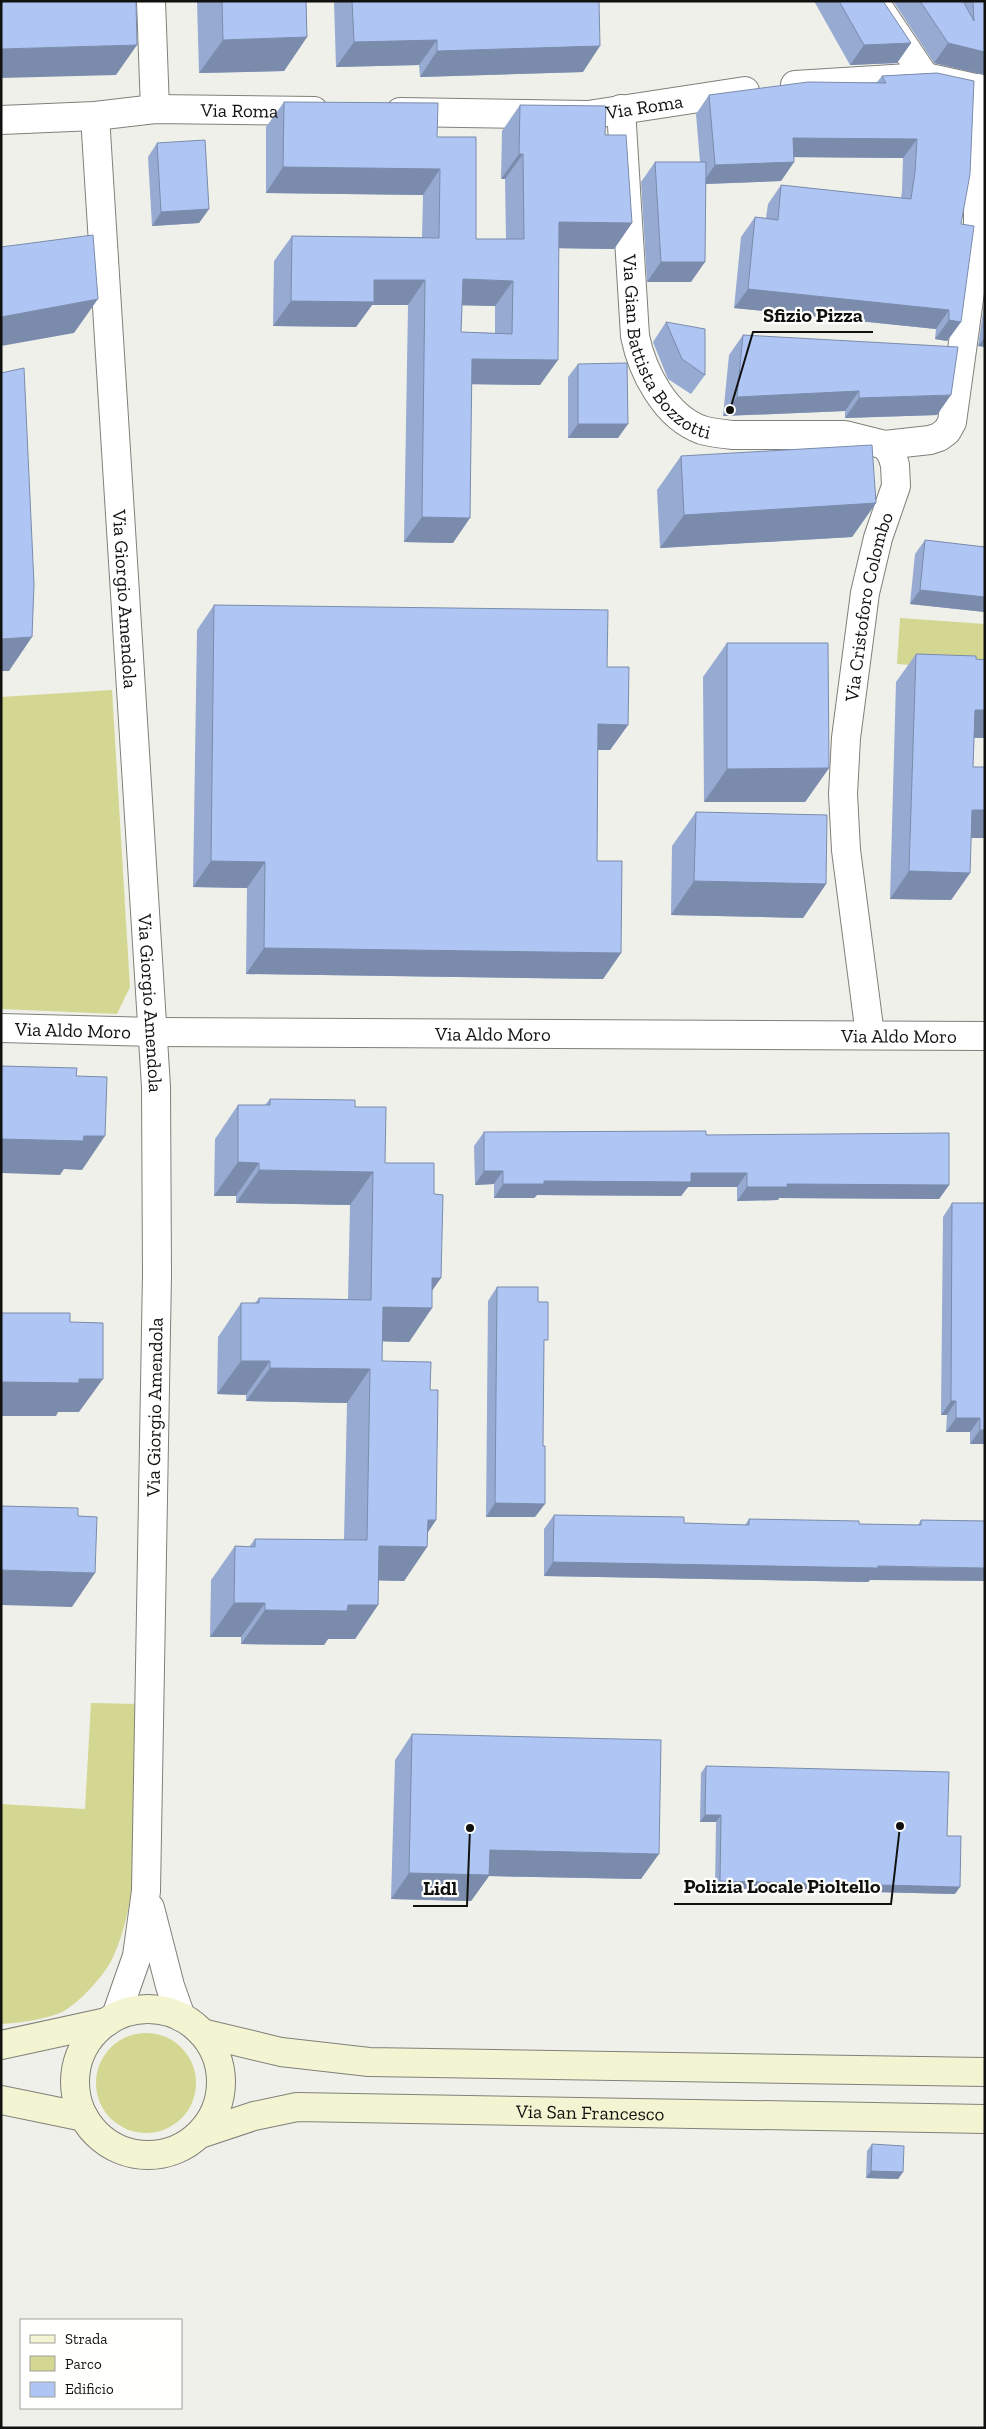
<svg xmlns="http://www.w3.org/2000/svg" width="986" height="2429" font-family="'Zilla Slab',serif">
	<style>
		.green { fill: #d3d791 }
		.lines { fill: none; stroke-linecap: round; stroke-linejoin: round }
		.street-casing { stroke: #80807a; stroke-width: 30 }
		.secondary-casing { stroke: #80807a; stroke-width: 30 }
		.street { stroke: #fff; stroke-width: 28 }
		.secondary { stroke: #f3f4d1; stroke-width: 28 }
		.wall { fill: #96aad2; fill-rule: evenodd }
		.shaded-wall { fill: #7a8bab }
		.building { fill: #afc6f4; stroke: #7a8bab; fill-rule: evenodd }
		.labels { text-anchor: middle; stroke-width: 4.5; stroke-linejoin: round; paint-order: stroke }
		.street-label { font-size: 19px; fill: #11110f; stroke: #fffffe }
		.leader { fill: none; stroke: #11110f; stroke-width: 2 }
		.callout-dot { fill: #11110f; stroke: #fffffe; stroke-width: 2 }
		.callout-label { font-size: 20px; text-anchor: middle; font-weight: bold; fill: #11110f; stroke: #fffffe; stroke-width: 4.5; stroke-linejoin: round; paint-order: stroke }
	</style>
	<rect width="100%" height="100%" fill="#eff0e9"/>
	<g class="green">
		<path d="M900 618 985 624V670L897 664Z"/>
		<path d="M112 690 130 987 117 1014 1 1009V697Z"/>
		<path d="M91 1703 139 1704C137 1777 144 1889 114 1955 106 1974 82 2000 64 2011 49 2019 19 2023 1 2024V1804L85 1809Z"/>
		<circle cx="146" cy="2083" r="50"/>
	</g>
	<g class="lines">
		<defs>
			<g id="street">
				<path d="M151 1 155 109"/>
				<path d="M874 1 925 77"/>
				<path d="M795 85 925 77 985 90"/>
				<path id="s1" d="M621 109 635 336C642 371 665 417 702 430 712 433 723 434 733 435H845L885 445 930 440 939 437 947 431 952 422 978 234V88"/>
				<path id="s2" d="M400 112 588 115 745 91"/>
				<path id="s3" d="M95 116 156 1087 157 1274 146 1891 137 1956 116 2016"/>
				<path id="s4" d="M1 120 95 116 155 109 314 111"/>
				<path id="s5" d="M1 1028 154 1032 985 1036"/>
				<path id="s6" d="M870 1035 846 850 843 794 846 738 865 593 878 538 896 486 895 465 892 455 885 445"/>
				<path d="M150 1908 170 1986 181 2017"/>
			</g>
			<g id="secondary">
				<circle cx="148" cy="2082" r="73"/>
				<path d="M202 2033 281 2052 369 2062 985 2072"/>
				<path d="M1 2045 107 2022"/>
				<path d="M1 2100 84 2117"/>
				<path id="s7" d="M200 2134 254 2116 297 2107 985 2119"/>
			</g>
		</defs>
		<use href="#street" class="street-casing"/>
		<use href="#secondary" class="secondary-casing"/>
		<use href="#street" class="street"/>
		<use href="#secondary" class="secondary"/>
	</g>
	<g class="wall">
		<path d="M197 1H306L307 37 284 71 199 73Z"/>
		<path d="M334 1H599L583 72 420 77 419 65 336 67Z"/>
		<path d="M814 1H883L911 43 897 63 850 65Z"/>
		<path d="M893 1H985V75L934 63Z"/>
		<path d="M937 73 961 224V322L947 341 935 339 936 329 734 308 741 237 755 217 766 218 768 204 781 185 901 198 902 191 903 158 794 157V162L781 181 706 184 691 282H647L641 182 655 162H700L696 114 709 95 877 82 882 76Z"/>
		<path d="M284 102 437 137 476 239H506L505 179H501L502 131 520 105 605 135 632 223 614 249 559 248 540 385 472 384 453 543 404 542 408 305H372L356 327 273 326 274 261 292 236 422 237 423 195 266 193V127ZM462 305 495 306V333L461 332Z"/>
		<path d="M157 143 209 209 199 223 152 226 148 157Z"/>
		<path d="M985 299V347L978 346Z"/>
		<path d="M666 322 705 375 691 394 668 379 653 342Z"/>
		<path d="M743 335 937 415 845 418V411L723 416 729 355Z"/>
		<path d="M578 364 618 438H568V377Z"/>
		<path d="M681 456 876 503 852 537 660 548 657 490Z"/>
		<path d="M925 540 984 547 985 545V612L910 604 915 554Z"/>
		<path d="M214 605 607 667 628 725 610 750H598L597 861 621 953 603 979 246 974 247 888 193 887 197 630Z"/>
		<path d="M727 643 829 768 805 802H704L703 677Z"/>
		<path d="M916 654 985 660V738H974L973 767 985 838H971L970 873 951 900 890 899 896 682Z"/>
		<path d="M696 812 826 884 803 918 671 915 672 846Z"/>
		<path d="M270 1099 355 1107 385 1163 432 1290V1308L409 1342 382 1341V1361L430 1390 436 1520 428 1532 427 1547 404 1581 379 1580 378 1605 355 1639H328L324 1645 241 1644V1637H210L211 1580 235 1546 249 1547 255 1539 344 1540 347 1403 246 1401V1395L217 1394 218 1337 241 1303H255L259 1298 348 1299 350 1205 236 1203V1196H214L215 1139 238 1105H265Z"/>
		<path d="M484 1132 706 1135 949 1185 939 1199 779 1198 778 1200 737 1201V1187H688L681 1196 537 1195 534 1198H494V1184L475 1185 474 1146Z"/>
		<path d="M952 1203 985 1444H970V1432H946L947 1415H941L943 1217Z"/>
		<path d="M497 1287 538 1302 544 1344 535 1517H486L488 1301Z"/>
		<path d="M554 1515 684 1523 745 1525 749 1519 859 1524 918 1525 921 1520 985 1521 870 1580 868 1582 544 1576V1529Z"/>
		<path d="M412 1734 641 1879 489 1876 471 1901 391 1899 395 1760Z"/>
		<path d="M706 1766 947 1836 955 1894 715 1888 716 1822H700L701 1773Z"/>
		<path d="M872 2144 903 2172 898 2179 866 2178 867 2151Z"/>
	</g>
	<g class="shaded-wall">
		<path d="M307 37 284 71 199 73 223 40Z"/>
		<path d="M437 40 419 65 336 67 354 42Z"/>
		<path d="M911 43 897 63 850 65 864 45Z"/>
		<path d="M948 43 985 52V75L934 63Z"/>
		<path d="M137 45 116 75 1 78V49Z"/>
		<path d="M600 46 583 72 420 77 437 51Z"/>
		<path d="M793 138 917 139 903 158 779 157Z"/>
		<path d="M519 154H523L505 179H501Z"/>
		<path d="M794 162 781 181 702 184 715 165Z"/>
		<path d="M283 167 440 169 423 195 266 193Z"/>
		<path d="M209 209 199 223 152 226 161 212Z"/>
		<path d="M559 222 632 223 614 249 542 248Z"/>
		<path d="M661 262H705L691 282H647Z"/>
		<path d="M463 279 513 281 495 306 445 305Z"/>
		<path d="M374 280H425L408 305H372L356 327 273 326 291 301Z"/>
		<path d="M748 289 949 310 936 329 734 308Z"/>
		<path d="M98 299 74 333 1 346V317Z"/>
		<path d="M949 320 961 322 947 341 935 339Z"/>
		<path d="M985 337V347L978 346Z"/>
		<path d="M472 359 558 360 540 385 454 384Z"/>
		<path d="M859 391 845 411 723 416 737 397Z"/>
		<path d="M951 395 937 415 845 418 859 398Z"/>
		<path d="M578 424H628L618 438H568Z"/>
		<path d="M876 503 852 537 660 548 684 515Z"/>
		<path d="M422 517 470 518 453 543 404 542Z"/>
		<path d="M920 590 985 597V612L910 604Z"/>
		<path d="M32 637 9 671H1V639Z"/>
		<path d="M975 710H985V738L955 737Z"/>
		<path d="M598 724 628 725 610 750H581Z"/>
		<path d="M829 768 805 802H704L727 769Z"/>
		<path d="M972 810H985V838H952Z"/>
		<path d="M211 861 265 862 247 888 193 887Z"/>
		<path d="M909 871 970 873 951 900 890 899Z"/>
		<path d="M694 881 826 884 803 918 671 915Z"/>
		<path d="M264 948 621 953 603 979 246 974Z"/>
		<path d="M84 1136H105L82 1170 64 1169 60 1175 1 1173V1139Z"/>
		<path d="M238 1162 259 1163 236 1196H214Z"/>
		<path d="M259 1170 373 1172 350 1205 236 1203Z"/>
		<path d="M484 1171H503L494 1184 475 1185Z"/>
		<path d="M691 1173H747L737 1187H688L681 1196 537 1195 534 1198H494L503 1184 544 1181Z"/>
		<path d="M787 1184 949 1185 939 1199 779 1198 778 1200 737 1201 747 1187Z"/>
		<path d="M432 1278H441L420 1308H432L409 1342 359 1341 383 1307Z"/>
		<path d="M241 1361H270L246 1395 217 1394Z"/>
		<path d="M270 1368 370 1369 347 1403 246 1401Z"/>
		<path d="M79 1379H103L79 1412H58L56 1416H1V1382Z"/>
		<path d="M951 1401H956L947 1415H941Z"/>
		<path d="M956 1418H980L970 1432H946Z"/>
		<path d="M980 1430H985V1444H970Z"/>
		<path d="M495 1503 545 1504 535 1517H486Z"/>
		<path d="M428 1520H436L418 1547H427L404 1581 356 1580 379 1546Z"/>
		<path d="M553 1562 985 1568V1581L870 1580 868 1582 544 1576Z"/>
		<path d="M1 1570 95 1573 72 1607 1 1605Z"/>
		<path d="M234 1603H265L241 1637H210Z"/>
		<path d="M348 1605H378L355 1639H328L324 1645 241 1644 265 1610Z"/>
		<path d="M705 1815H721L716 1822H700Z"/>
		<path d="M490 1850 659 1854 641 1879 489 1876 471 1901 391 1899 409 1873Z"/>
		<path d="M720 1881 960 1887 955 1894 715 1888Z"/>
		<path d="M871 2171 903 2172 898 2179 866 2178Z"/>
	</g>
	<g class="building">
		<path d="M1 1H136L137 45 1 49Z"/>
		<path d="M222 1H306L307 37 223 40Z"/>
		<path d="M352 1H599L600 46 437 51V40L354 42Z"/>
		<path d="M839 1H883L911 43 864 45Z"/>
		<path d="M920 1H963L974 21 973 1H985V52L948 43Z"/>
		<path d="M937 73 974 81 970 174 961 224 974 226 961 322 949 320V310L748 289 755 217 778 220 781 185 911 199 915 172 917 139 793 138 794 162 715 165 709 95 808 82 886 83 882 76Z"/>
		<path d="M284 102 438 103 437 137H476V239H524L523 154H519L520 105 606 106 605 135H626L632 223 559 222 558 360 472 359 470 518 422 517 425 280H374V302L291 301 292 236 439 238 440 169 283 167ZM463 279 513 281 512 334 461 332Z"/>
		<path d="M205 140 209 209 161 212 157 143Z"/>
		<path d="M655 162H706L705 262H661Z"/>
		<path d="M93 235 98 299 1 317V247Z"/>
		<path d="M666 322 705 329V375L682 359Z"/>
		<path d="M743 335 958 347 951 395 859 398V391L737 397Z"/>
		<path d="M627 363 628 424H578V364Z"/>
		<path d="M24 368 34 584 32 637 1 639V373Z"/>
		<path d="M872 445 876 503 684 515 681 456Z"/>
		<path d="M925 540 985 547V597L920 590Z"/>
		<path d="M214 605 608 610 607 667H629L628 725 598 724 597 861H622L621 953 264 948 265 862 211 861Z"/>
		<path d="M727 643H828L829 768 727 769Z"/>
		<path d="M916 654 976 656V659L985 660V710H975L973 767H985V810H972L970 873 909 871Z"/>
		<path d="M696 812 827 815 826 884 694 881Z"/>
		<path d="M1 1066 77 1068 76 1076 107 1077 105 1136H84L83 1141 1 1139Z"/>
		<path d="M270 1099 355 1100V1107H386L385 1163H434V1194L443 1195 441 1278H432V1308L383 1307 382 1361 431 1362 430 1390H438L436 1520H428L427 1547 379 1546 378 1605H348L347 1611 265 1610V1603H234L235 1546 255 1547V1539L367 1540 370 1369 270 1368V1361H241V1303H259V1298L371 1300 373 1172 259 1170V1163L238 1162V1105H270Z"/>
		<path d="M706 1131V1135L949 1133V1185L787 1184V1187H747V1173H691V1182L544 1181V1184H503V1171H484V1132Z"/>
		<path d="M952 1203H985V1430H980V1418H956V1401H951Z"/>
		<path d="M497 1287H538V1302H548V1340H544L543 1446H545V1504L495 1503Z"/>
		<path d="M1 1313H70V1322L103 1323V1379H79V1383L1 1382Z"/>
		<path d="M1 1506 78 1508V1516L97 1517 95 1573 1 1570Z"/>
		<path d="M554 1515 684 1517V1523L749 1525V1519L859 1521V1524L921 1525V1520L985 1521V1568L878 1566V1568L553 1562Z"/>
		<path d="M412 1734 661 1740 659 1854 490 1850 489 1875 409 1873Z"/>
		<path d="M706 1766 949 1772 947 1836H961L960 1887 720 1881 721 1815H705Z"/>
		<path d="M872 2144 904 2146 903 2172 871 2171Z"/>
	</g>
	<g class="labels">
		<g class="street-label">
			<text dy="7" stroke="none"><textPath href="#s2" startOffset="245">Via Roma</textPath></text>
			<text dy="7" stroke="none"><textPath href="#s4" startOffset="239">Via Roma</textPath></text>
			<text dy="7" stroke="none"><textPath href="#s1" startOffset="251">Via Gian Battista Bozzotti</textPath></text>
			<text dy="7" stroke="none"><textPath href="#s3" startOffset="484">Via Giorgio Amendola</textPath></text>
			<text dy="7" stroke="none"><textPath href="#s6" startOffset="432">Via Cristoforo Colombo</textPath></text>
			<text dy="7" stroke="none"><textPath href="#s3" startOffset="889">Via Giorgio Amendola</textPath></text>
			<text dy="7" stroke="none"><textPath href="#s5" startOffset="72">Via Aldo Moro</textPath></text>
			<text dy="7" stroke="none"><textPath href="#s5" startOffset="492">Via Aldo Moro</textPath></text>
			<text dy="7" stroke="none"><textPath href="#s5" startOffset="898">Via Aldo Moro</textPath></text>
			<text transform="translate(154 1407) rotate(-89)" y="7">Via Giorgio Amendola</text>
			<text dy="7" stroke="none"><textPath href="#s7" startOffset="394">Via San Francesco</textPath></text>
		</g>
	</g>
	<path class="leader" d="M730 410L753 332H873M900 1826L891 1904H674M470 1828L467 1906H413"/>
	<g class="callout-dot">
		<circle cx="730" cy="410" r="5"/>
		<circle cx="900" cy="1826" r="5"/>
		<circle cx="470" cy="1828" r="5"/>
	</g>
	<g class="callout-label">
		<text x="813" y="322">Sfizio Pizza</text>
		<text x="782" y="1893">Polizia Locale Pioltello</text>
		<text x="440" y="1895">Lidl</text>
	</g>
	<rect width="986" height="2429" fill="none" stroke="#11110f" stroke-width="5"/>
	<rect x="20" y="2319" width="162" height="90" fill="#fffffe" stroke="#a0a09e"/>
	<rect x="30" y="2335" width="25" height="8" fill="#f3f4d1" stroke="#a0a09e"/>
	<text x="65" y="2344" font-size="15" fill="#11110f">Strada</text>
	<rect x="30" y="2356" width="25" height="15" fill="#d3d791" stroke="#a0a09e"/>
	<text x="65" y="2369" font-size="15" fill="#11110f">Parco</text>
	<rect x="30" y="2382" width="25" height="15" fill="#afc6f4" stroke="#a0a09e"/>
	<text x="65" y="2394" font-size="15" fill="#11110f">Edificio</text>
</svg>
